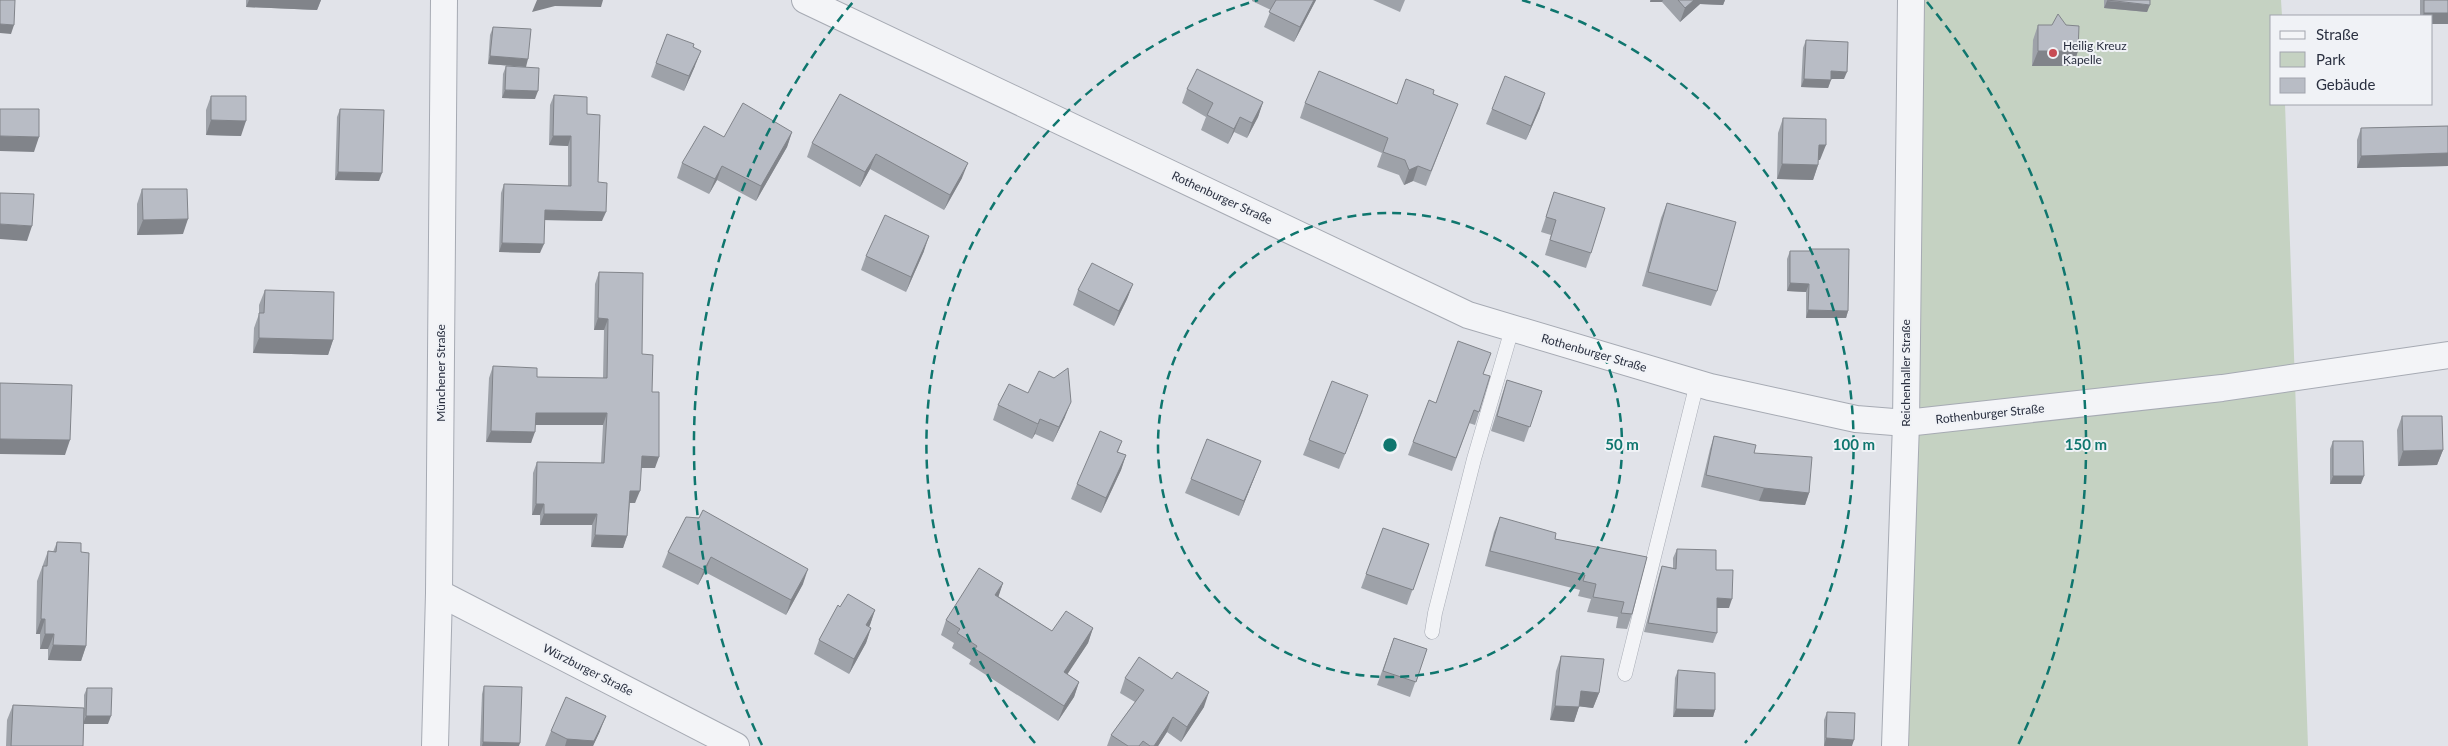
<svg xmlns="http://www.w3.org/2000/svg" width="2448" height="746" font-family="Lato,sans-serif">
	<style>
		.green { fill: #c5d2c2 }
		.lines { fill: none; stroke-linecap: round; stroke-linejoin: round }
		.service-casing { stroke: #a6aab3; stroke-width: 15 }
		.minor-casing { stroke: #a6aab3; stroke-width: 28 }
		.service { stroke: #f3f4f7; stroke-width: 14 }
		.minor { stroke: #f3f4f7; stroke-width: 26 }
		.wall { fill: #9ea2a9 }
		.shaded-wall { fill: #81848a }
		.building { fill: #b8bcc5; stroke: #81848a }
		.ring { fill: none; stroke: #0f766e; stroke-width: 2.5; stroke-dasharray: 9 6 }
		.poi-dot { fill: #c74c54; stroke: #f0f2f6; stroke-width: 2 }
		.labels { text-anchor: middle; stroke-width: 4; stroke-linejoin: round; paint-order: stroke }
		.poi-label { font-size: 12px; fill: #2a3040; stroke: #f0f2f6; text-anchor: start }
		.street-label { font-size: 12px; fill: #2a3040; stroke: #f0f2f6 }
		.centre { fill: #0f766e; stroke: #f0f2f6; stroke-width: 2.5 }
		.ring-label { font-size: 15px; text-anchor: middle; font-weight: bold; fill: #0f766e; stroke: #f0f2f6; stroke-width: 4; stroke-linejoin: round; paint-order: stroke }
	</style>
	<rect width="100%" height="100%" fill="#e1e3e9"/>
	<path class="green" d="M1910 0H2281L2282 16H2272V104H2285L2308 746H1889Z"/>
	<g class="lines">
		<defs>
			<g id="service">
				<path d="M1432 632 1435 613 1474 459 1512 329"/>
				<path d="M1625 674 1697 383"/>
			</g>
			<g id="minor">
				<path d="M805 0 1468 315 1710 387 1856 419 1906 423 2222 388 2448 355"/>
				<path d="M439 593 736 746"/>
				<path d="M435 746 439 593 444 0"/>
				<path d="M1895 746 1906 423 1911 0"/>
			</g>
		</defs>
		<use href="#service" class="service-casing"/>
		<use href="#minor" class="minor-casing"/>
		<use href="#service" class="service"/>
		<use href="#minor" class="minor"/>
	</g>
	<g class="wall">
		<path d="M246 0H321L317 10 246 7Z"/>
		<path d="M1252 0H1316L1294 42 1264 27 1271 10 1252 1Z"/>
		<path d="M1373 0H1405L1400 12Z"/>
		<path d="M1650 0H1725L1723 5 1700 4 1680 22 1662 2H1650Z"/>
		<path d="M2104 0H2150L2147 12 2104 8Z"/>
		<path d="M2420 0H2448L2432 16H2420Z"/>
		<path d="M2038 25 2078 51 2073 66H2032L2033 40Z"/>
		<path d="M493 27 526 67 488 64 490 35Z"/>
		<path d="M1806 40 1844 79H1831L1828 88 1801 87 1803 48Z"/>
		<path d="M693 47 695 66 684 91 651 77 656 63Z"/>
		<path d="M506 66 535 99 502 98 503 74Z"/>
		<path d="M1187 89 1263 102 1258 117 1247 138 1234 132 1228 144 1201 130 1206 117 1182 103Z"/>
		<path d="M840 94 962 178 944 210 870 169 860 187 807 157 812 143Z"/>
		<path d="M1433 94 1452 119 1426 186 1413 181 1404 185 1399 175 1377 167 1382 153 1300 118 1305 103 1397 104Z"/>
		<path d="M554 95 587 114 598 182 602 221 544 220 540 253 499 252 501 193 504 184 568 186V146L549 145 550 105Z"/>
		<path d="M211 96 241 136 206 135V110Z"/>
		<path d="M1540 108 1526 140 1486 124 1492 109Z"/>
		<path d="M340 109 379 181 335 180 337 117Z"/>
		<path d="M1783 118 1820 160H1818V165L1813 180 1777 179 1778 133Z"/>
		<path d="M2448 126V166L2357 168V140L2361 128Z"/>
		<path d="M792 132 787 147 756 201 717 180 709 194 677 178 682 163 724 137Z"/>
		<path d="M142 189 183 234 137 235V204Z"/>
		<path d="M1554 192 1591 253 1586 268 1545 255 1551 235 1541 232Z"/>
		<path d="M1667 203 1717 291 1711 306 1642 286 1661 218Z"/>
		<path d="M1810 249 1848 311 1846 318H1806V292L1787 291V259L1790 251H1809Z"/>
		<path d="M924 251 906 292 861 270 866 256Z"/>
		<path d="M599 272 642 354 652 392 655 468H641L635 503H630L627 536 623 548 591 547 592 525H540V515H532L533 473 537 462 601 463 603 425H535L531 443 486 442 489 378 493 366 537 377 603 378 604 330H594L595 284Z"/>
		<path d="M1133 284 1127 299 1114 326 1073 305 1078 290Z"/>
		<path d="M265 290 333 340 328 355 253 353 254 328 259 314V305Z"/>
		<path d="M1483 374 1479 412 1475 425 1469 423 1452 471 1408 455 1429 400 1436 403Z"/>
		<path d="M1507 380 1542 391 1524 442 1491 431 1502 395Z"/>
		<path d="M998 405 1065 417 1053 442 1035 434 1032 439 993 420Z"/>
		<path d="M1363 410 1339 469 1303 455 1309 440Z"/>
		<path d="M2402 416 2443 450 2437 465 2398 466 2397 430Z"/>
		<path d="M1714 436 1754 453 1809 493 1805 505 1759 501 1701 487 1710 449Z"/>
		<path d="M1122 441 1118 452 1126 455 1121 470 1101 513 1071 499 1077 484Z"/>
		<path d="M2333 441 2361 484H2330V449Z"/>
		<path d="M1255 476 1239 516 1185 493 1191 479Z"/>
		<path d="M686 517 803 584 786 615 705 572 698 585 662 567 668 552Z"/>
		<path d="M1500 517 1555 539 1647 557 1632 614 1627 629 1616 628 1618 617 1587 612 1591 599 1578 596 1580 590 1485 566 1494 532Z"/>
		<path d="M1383 528 1429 544 1407 605 1361 588Z"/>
		<path d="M57 542 81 552 86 646 81 661 48 660V649H40V634H36L37 581 48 551 53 552Z"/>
		<path d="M1677 549 1716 570 1729 608H1717V633L1713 643 1644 632 1659 575 1662 566 1673 568V558Z"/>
		<path d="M1003 583 998 596 1052 631 1093 628 1088 643 1067 674 1079 682 1074 697 1058 721 969 664 971 660 952 648 954 643 941 635 946 620Z"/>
		<path d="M840 607 875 610 869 627 871 628 866 643 849 674 814 654 819 640Z"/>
		<path d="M1394 638 1427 649 1410 697 1377 685Z"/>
		<path d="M1561 656 1599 693 1593 708 1579 706 1574 722 1550 720 1556 671Z"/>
		<path d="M1678 670 1715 710 1713 717H1673L1675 678Z"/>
		<path d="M1125 678 1204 707 1181 742 1167 732 1158 746H1107L1111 735 1135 702 1120 693Z"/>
		<path d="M484 686 519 746H480L482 694Z"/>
		<path d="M87 688 108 724H84L83 746H6L7 720 13 705 84 708V695Z"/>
		<path d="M1827 712 1855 713 1824 746V720Z"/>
		<path d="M551 731H600L593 746H545Z"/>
	</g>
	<g class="shaded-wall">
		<path d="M249 0H321L317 10 246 7Z"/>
		<path d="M537 0H603L601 7 555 6 532 12Z"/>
		<path d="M1314 0H1316L1294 42 1300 27Z"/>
		<path d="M1651 0H1663L1662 2H1650Z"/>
		<path d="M1694 0H1725L1723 5 1700 4 1680 22 1685 8Z"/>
		<path d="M2107 1 2150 5 2147 12 2104 8Z"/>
		<path d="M2424 13H2448V24H2432V16H2422Z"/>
		<path d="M0 24 14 25 11 34 0 33Z"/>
		<path d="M701 51 695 66 684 91 689 76Z"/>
		<path d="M2038 51H2078L2073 66H2032Z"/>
		<path d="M490 56 528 59 526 67 488 64Z"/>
		<path d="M1831 71 1847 72 1844 79H1829Z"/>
		<path d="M1804 79 1831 80 1828 88 1801 87Z"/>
		<path d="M505 90 538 91 535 99 502 98Z"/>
		<path d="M1545 93 1540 108 1526 140 1531 126Z"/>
		<path d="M1263 102 1258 117 1247 138 1252 123Z"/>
		<path d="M1240 117 1234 132 1228 144 1234 129Z"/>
		<path d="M211 120 246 121 241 136 206 135Z"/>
		<path d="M792 132 787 147 756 201 761 186Z"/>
		<path d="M0 136 39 137 34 152 0 151Z"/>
		<path d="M553 136H571L568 146 549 145Z"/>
		<path d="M1819 145H1826L1820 160H1813Z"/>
		<path d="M2448 153V166L2357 168 2361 156Z"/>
		<path d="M876 154 870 169 860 187 865 172Z"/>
		<path d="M968 163 962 178 944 210 950 195Z"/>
		<path d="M1782 164 1818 165 1813 180 1777 179Z"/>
		<path d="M722 166 717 180 709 194 715 179Z"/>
		<path d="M1418 166 1413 181 1404 185 1409 170Z"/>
		<path d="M338 172 382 173 379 181 335 180Z"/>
		<path d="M545 210 606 212 602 221 541 220Z"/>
		<path d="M188 219 183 234 137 235 143 220Z"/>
		<path d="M0 224 32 226 27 241 0 239Z"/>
		<path d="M929 236 924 251 906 292 911 277Z"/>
		<path d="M502 243 544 244 540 253 499 252Z"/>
		<path d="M1790 283 1809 284 1806 292 1787 291Z"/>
		<path d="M1133 284 1127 299 1114 326 1119 311Z"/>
		<path d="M1808 310 1848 311 1846 318H1806Z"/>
		<path d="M598 318 608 319 604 330H594Z"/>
		<path d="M259 338 333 340 328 355 253 353Z"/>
		<path d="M1071 402 1065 417 1053 442 1059 427Z"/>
		<path d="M536 413H607L603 425H532Z"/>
		<path d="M1040 419 1035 434 1032 439Z"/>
		<path d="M491 431 535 432 531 443 486 442Z"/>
		<path d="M0 439 70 440 65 455 0 454Z"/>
		<path d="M2443 450 2437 465 2398 466 2403 451Z"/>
		<path d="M1126 455 1121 470 1101 513 1106 498Z"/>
		<path d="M642 456 659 457 655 468H638Z"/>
		<path d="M1261 461 1239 516 1244 501Z"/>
		<path d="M2333 476H2364L2361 484H2330Z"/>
		<path d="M1764 488 1809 493 1805 505 1759 501Z"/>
		<path d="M630 491H640L635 503H626Z"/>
		<path d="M536 504H544L540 515H532Z"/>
		<path d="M544 514H597L592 525H540Z"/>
		<path d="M595 535 627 536 623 548 591 547Z"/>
		<path d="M711 557 705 572 698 585 704 570Z"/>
		<path d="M808 569 803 584 786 615 791 600Z"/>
		<path d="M1003 583 998 598 995 595Z"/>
		<path d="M1717 598 1732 599 1729 608H1713Z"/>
		<path d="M875 610 870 625 861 640 866 625Z"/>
		<path d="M41 619H45L40 634H36Z"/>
		<path d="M871 628 866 643 849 674 854 659Z"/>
		<path d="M1093 628 1088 643 1059 687 1064 672Z"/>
		<path d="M45 634H54L48 649H40Z"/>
		<path d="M53 645 86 646 81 661 48 660Z"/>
		<path d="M1079 682 1074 697 1058 721 1064 706Z"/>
		<path d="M1581 691 1599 693 1593 708 1576 706Z"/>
		<path d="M1209 692 1204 707 1181 742 1187 727Z"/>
		<path d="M1555 706 1579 707 1574 722 1550 720Z"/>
		<path d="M1676 709 1715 710 1713 717H1673Z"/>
		<path d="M86 716H111L108 724H83Z"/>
		<path d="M606 716 600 731 593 746H565L567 739Z"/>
		<path d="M1173 717 1167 732 1158 746H1154Z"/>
		<path d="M1826 738 1854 740 1852 746H1824Z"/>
		<path d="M483 742 520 743 519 746H482Z"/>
	</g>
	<g class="building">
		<path d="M0 0H15L14 25 0 24V32Z"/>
		<path d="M1276 0H1314L1300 27 1269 12Z"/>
		<path d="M1678 0H1694L1685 8Z"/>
		<path d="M2107 0H2150V5Z"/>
		<rect x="2424" y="0" width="24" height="13"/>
		<path d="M2058 14 2066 25 2079 26 2078 51H2038V25H2052Z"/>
		<path d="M493 27 531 29 528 59 490 56Z"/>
		<path d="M667 34 694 44 693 47 701 51 689 76 656 63Z"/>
		<path d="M1806 40 1848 42 1847 72 1831 71V80L1804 79Z"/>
		<path d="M506 66 539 68 538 91 505 90Z"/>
		<path d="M1197 69 1263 102 1252 123 1240 117 1234 129 1207 115 1213 103 1187 89Z"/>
		<path d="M1319 71 1397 104 1406 79 1434 90 1433 94 1458 104 1431 171 1418 166 1409 170 1405 160 1383 152 1388 138 1305 103Z"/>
		<path d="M1505 76 1545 93 1531 126 1492 109Z"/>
		<path d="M840 94 968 163 950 195 876 154 865 172 812 143Z"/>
		<path d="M554 95 587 97V114L600 115 598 182 607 183 606 212 545 210 544 244 502 243 504 184 571 186V136H553Z"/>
		<path d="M211 96H246V121L211 120Z"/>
		<path d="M743 103 792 132 761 186 722 166 715 179 682 163 704 126 724 137Z"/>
		<path d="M0 109H39V137L0 136Z"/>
		<path d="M340 109 384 110 382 173 338 172Z"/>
		<path d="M1783 118 1826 119V145H1819L1818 165 1782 164Z"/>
		<path d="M2448 126V153L2361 156V128Z"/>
		<path d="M142 189H187L188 219 143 220Z"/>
		<path d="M1554 192 1605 208 1591 253 1550 240 1556 220 1546 217Z"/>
		<path d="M0 193 34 194 32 226 0 224Z"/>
		<path d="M1667 203 1736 222 1717 291 1648 272Z"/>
		<path d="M885 215 929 236 911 277 866 256Z"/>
		<path d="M1810 249H1849L1848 311 1808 310 1809 284 1790 283V251H1810Z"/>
		<path d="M1092 263 1133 284 1119 311 1078 290Z"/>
		<path d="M599 272 643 273 642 354 653 355 652 392H659V457L642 456 640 491H630L627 536 595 535 597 514H544V504H536L537 462 604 463 607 413H536L535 432 491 431 493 366 537 368V377L607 378 608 319 598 318Z"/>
		<path d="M265 290 334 292 333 340 259 338V313H264Z"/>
		<path d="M1458 341 1491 353 1483 374 1490 376 1479 412 1474 410 1456 458 1413 442 1429 400 1436 403Z"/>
		<path d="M1068 368 1071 402 1059 427 1040 419 1038 424 998 405 1009 384 1028 393 1039 371 1054 378Z"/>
		<path d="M1507 380 1542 391 1530 427 1497 416Z"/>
		<path d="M1332 381 1368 395 1345 454 1309 440Z"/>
		<path d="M0 383 72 385 70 440 0 439Z"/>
		<path d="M2402 416H2442L2443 450 2403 451Z"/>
		<path d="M1100 431 1122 441 1117 452 1126 455 1106 498 1077 484Z"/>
		<path d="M1714 436 1756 445 1754 453 1812 457 1809 493 1764 488 1706 475Z"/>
		<path d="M1207 439 1261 461 1244 501 1191 479Z"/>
		<path d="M2333 441H2363L2364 476H2333Z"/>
		<path d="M703 510 808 569 791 600 711 557 704 570 668 552 686 517 699 518Z"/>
		<path d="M1500 517 1556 533 1555 539 1647 557 1632 614 1621 613 1624 602 1593 597 1596 584 1583 581 1585 575 1490 551Z"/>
		<path d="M1383 528 1429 544 1413 590 1366 574Z"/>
		<path d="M57 542 81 543V552L89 553 86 646 53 645 54 634H45V619H41L43 566H47L48 551 56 552Z"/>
		<path d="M1677 549 1716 550V570H1733L1732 599 1717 598V633L1648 623 1662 566 1676 569Z"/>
		<path d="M979 568 1003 583 995 595 1052 631 1066 611 1093 628 1064 672 1079 682 1064 706 975 649 977 646 957 633 960 629 946 620Z"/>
		<path d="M848 594 875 610 866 625 871 628 854 659 819 640 838 605 840 607Z"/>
		<path d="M1394 638 1427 649 1416 682 1383 671Z"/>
		<path d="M1561 656 1604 659 1599 693 1581 691 1579 707 1555 706Z"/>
		<path d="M1139 657 1172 679 1177 672 1209 692 1187 727 1173 717 1154 746H1150L1143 741 1139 746H1128L1111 735 1144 690 1125 678Z"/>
		<path d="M1678 670 1715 673V710L1676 709Z"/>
		<path d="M484 686 522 687 520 743 483 742Z"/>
		<path d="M87 688H112L111 716H86Z"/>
		<path d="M566 697 606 716 594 741 567 739 551 731Z"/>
		<path d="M13 705 84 708 83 746H11Z"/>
		<path d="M1827 712 1855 713 1854 740 1826 738Z"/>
	</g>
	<g class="ring">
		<circle cx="1390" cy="445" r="232"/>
		<path d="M1035 743A464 464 0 0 1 1258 0M1522 0A464 464 0 0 1 1745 743"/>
		<path d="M762 745A696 696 0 0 1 853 2M1927 2A696 696 0 0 1 2018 745"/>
	</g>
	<circle class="poi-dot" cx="2053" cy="53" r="5"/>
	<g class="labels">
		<g class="poi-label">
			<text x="2063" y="50">Heilig Kreuz<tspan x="2063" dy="14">Kapelle</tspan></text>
		</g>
		<g class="street-label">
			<text transform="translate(1222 198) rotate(25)" y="4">Rothenburger Straße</text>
			<text transform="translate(1594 353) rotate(16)" y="4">Rothenburger Straße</text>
			<text transform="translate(441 373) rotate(-90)" y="4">Münchener Straße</text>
			<text transform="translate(1906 373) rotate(-90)" y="4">Reichenhaller Straße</text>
			<text transform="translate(1990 414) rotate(-6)" y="4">Rothenburger Straße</text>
			<text transform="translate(588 670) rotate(27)" y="4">Würzburger Straße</text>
		</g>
	</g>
	<circle cx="1390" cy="445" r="8" class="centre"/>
	<g class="ring-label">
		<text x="1622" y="450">50 m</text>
		<text x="1854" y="450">100 m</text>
		<text x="2086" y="450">150 m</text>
	</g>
	<rect x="2270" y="15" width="162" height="90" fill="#f0f2f6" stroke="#a1a4ad"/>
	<rect x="2280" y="31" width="25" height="8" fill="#f3f4f7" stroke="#a1a4ad"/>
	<text x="2316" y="40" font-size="15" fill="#2a3040">Straße</text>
	<rect x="2280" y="52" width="25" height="15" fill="#c5d2c2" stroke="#a1a4ad"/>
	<text x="2316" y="65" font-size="15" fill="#2a3040">Park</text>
	<rect x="2280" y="78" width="25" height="15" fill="#b8bcc5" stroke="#a1a4ad"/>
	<text x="2316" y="90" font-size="15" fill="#2a3040">Gebäude</text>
</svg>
